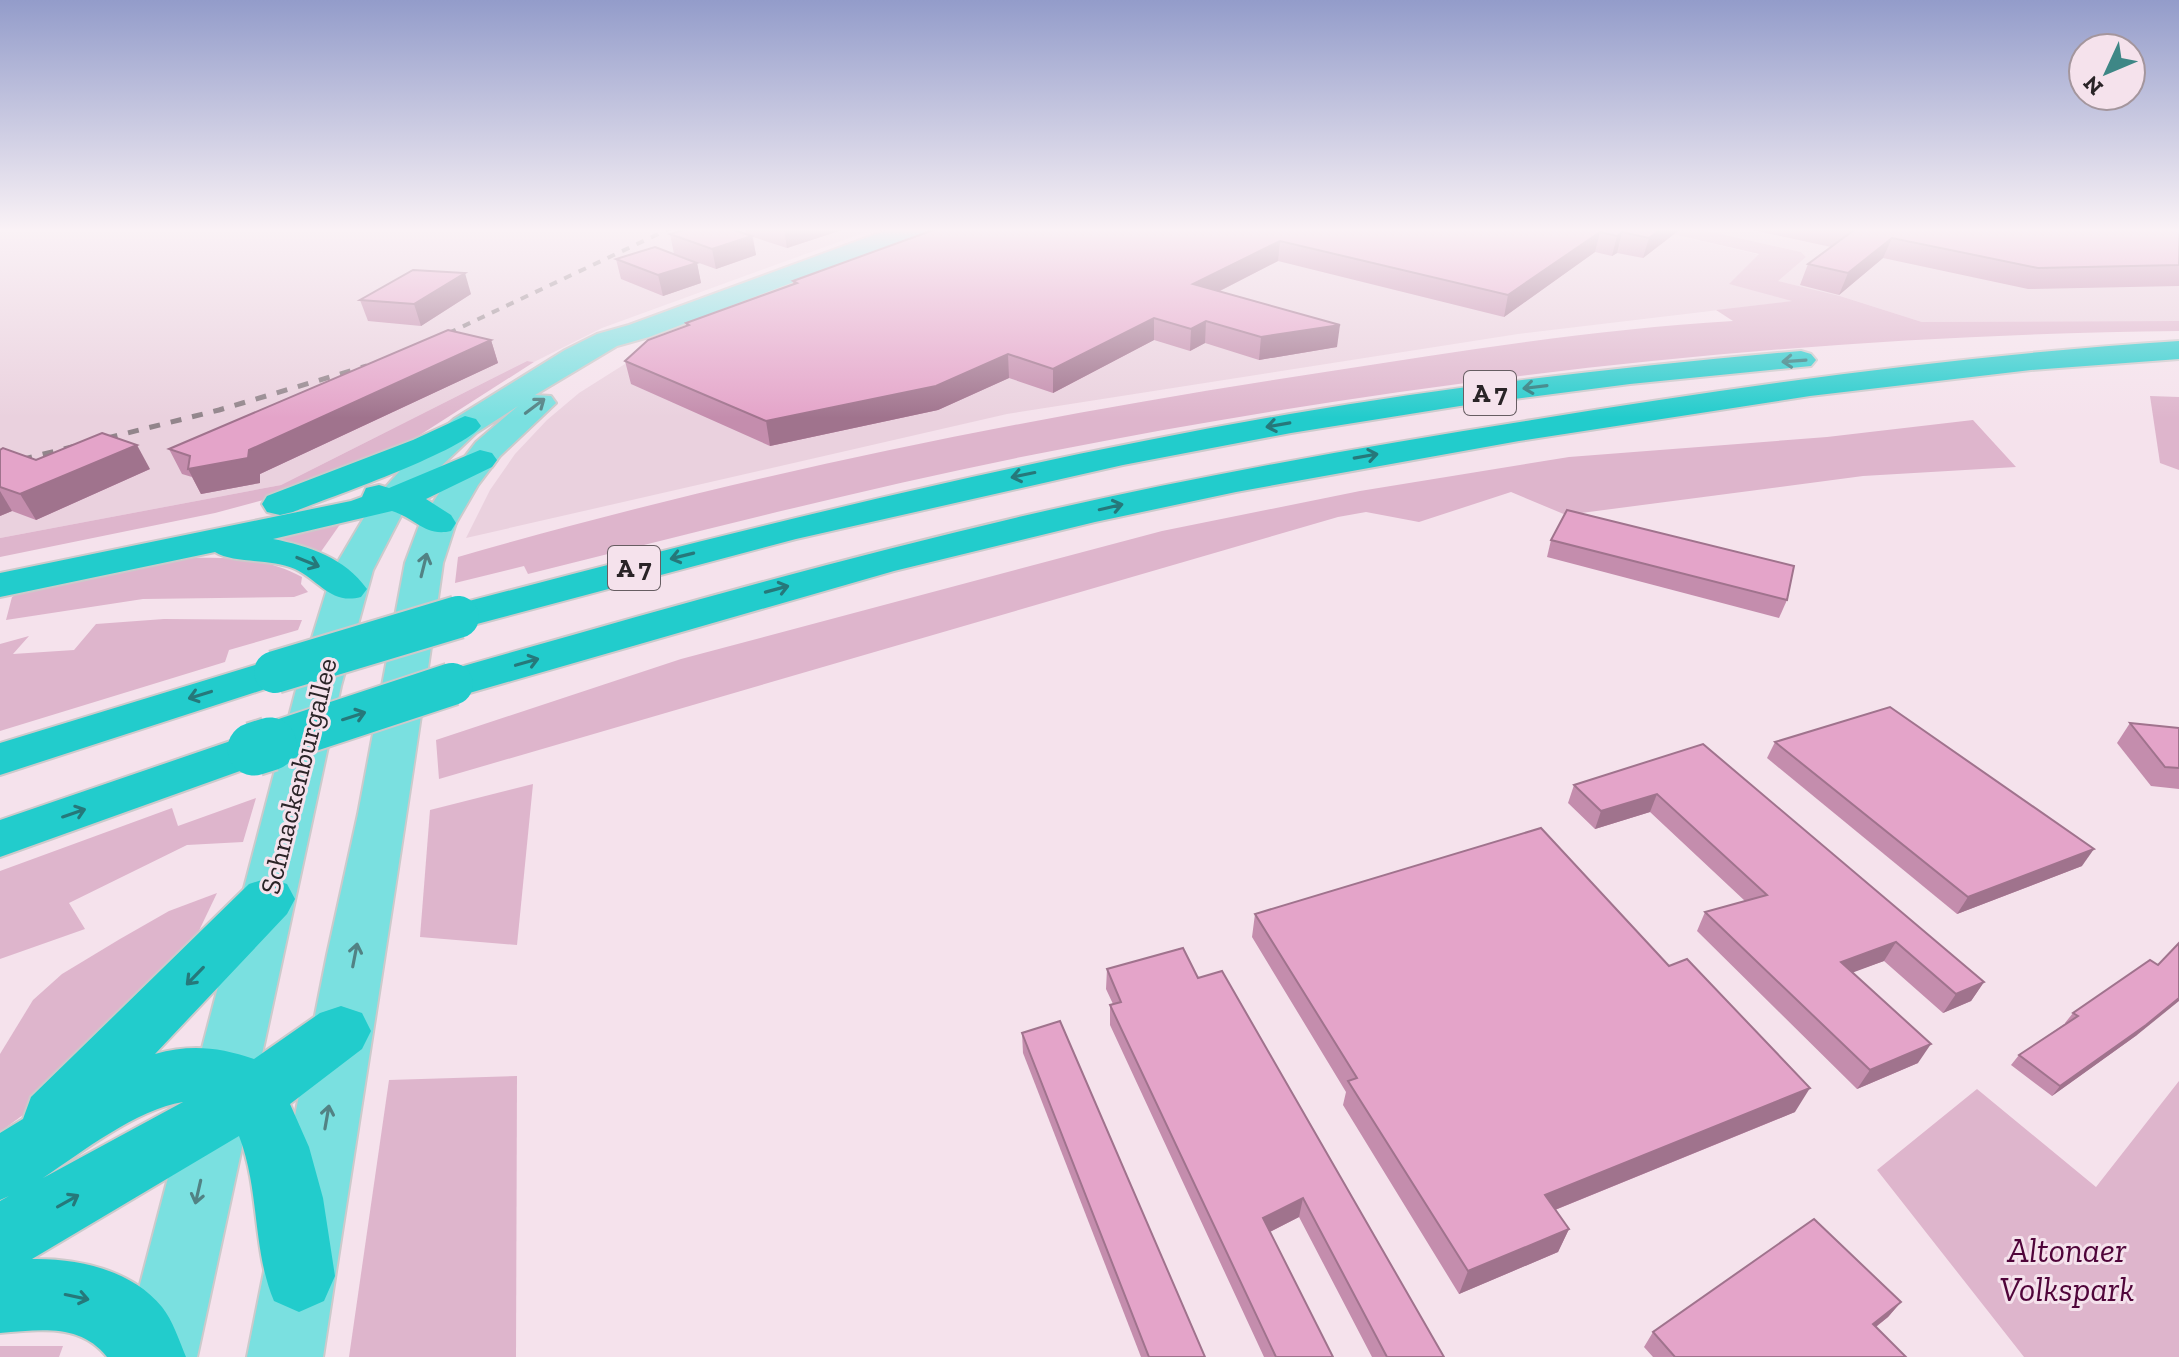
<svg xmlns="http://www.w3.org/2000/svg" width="2179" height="1357" font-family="'Zilla Slab',serif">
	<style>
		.built { fill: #ead1de }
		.green { fill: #deb5cc }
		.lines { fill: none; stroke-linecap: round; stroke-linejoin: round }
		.major-casing { stroke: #cccacb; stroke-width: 4 }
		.highway-casing { stroke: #cccacb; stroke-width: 4 }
		.major { fill: #7ae0e0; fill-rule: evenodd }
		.highway { fill: #2cc; fill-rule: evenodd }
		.rail-far1 { stroke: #92858b; stroke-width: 4; stroke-dasharray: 8 8; stroke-linecap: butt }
		.rail { stroke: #92858b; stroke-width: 5; stroke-dasharray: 11 11; stroke-linecap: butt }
		.highway-bridge-far1-casing { stroke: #cccacb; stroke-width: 46; stroke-linecap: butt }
		.highway-bridge-casing { stroke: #cccacb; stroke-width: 57; stroke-linecap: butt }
		.highway-bridge-far1 { stroke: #2cc; stroke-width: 42 }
		.highway-bridge { stroke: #2cc; stroke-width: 53 }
		.wall { fill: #c48dad }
		.shaded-wall { fill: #a0738d }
		.building { fill: #e4a4c9; stroke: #a0738d; stroke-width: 2 }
		.oneway { stroke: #26787a }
		.oneway2 { stroke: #528284 }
		.labels { text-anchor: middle; stroke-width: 6; stroke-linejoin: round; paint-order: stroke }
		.shield { fill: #f5e2ec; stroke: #675d62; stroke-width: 2 }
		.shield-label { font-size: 26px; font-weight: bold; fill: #2a2427 }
		.street-label { font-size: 28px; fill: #2a2427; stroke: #f5e2ec }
		.near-park-label { font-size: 34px; font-style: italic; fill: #50053a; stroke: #f5e2ec }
	</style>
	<rect width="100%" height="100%" fill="#f5e2ec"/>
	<g class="built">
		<path d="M0 228H877L602 328 534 362 527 361 281 485 0 538Z"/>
		<path d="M1646 228 1760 255 1730 284 1795 301 1518 334 1007 414 466 538 490 490 515 454 547 420 579 393 655 345 769 295Z"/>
		<path d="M1694 228H2179V321L1922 322 1840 296 1777 281 1806 257 1801 252Z"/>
	</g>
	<g class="green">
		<path d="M1646 228H1694L1801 252 1806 257 1778 281 1840 296 1922 322 2179 321V331C1800 335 1424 378 1052 451 876 485 702 531 528 574L524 566 455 583 458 557C742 475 1033 416 1325 372 1461 351 1596 329 1733 321L1716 310 1792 301 1729 284 1759 254Z"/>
		<path d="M527 361 534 362 395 451 286 494 215 513 0 557V538L281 485Z"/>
		<path d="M2150 396 2179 397V470L2160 463Z"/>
		<path d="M1973 420 2016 467 1863 476 1566 515 1511 492 1419 522 1366 512 1338 517 439 779 436 740 681 659 1162 531 1360 491 1569 457 1827 437Z"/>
		<path d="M341 523 320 553 255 539Z"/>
		<path d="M192 558C231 557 267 558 302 577L301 584 308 592 294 597 143 599 6 620 12 597 21 591 159 562Z"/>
		<path d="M164 619 302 620 298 630 229 650 225 662 0 731V644L29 636 13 654 74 650 96 624Z"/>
		<path d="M533 784 517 945 420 937 430 810Z"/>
		<path d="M256 798 243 842 187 845 69 903 85 929 0 959V871L172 808 178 826Z"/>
		<path d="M217 893 196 937 85 1069 0 1132V1054L33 1000 62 974 120 939 169 911Z"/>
		<path d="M517 1076 516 1357H349L389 1080Z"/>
		<path d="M2179 1081V1357H2024L1877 1170 1977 1089 2096 1187Z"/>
		<path d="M0 1346H63L59 1357H0Z"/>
	</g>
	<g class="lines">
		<defs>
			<path id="major" d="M893 228H927L923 233 649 337 617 346 535 395 551 396 556 403 500 456 478 485 456 523 443 563C406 828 363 1092 323 1357H247L327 955 358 814 405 563 420 523 450 476 476 442 518 406 476 433 437 470 404 510 373 570 341 686 197 1357H121L297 686 333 570 375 499 413 456 454 419 565 350 597 334 629 325Z"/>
			<g id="highway">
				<path d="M2179 341V359L2031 370 1810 396 1519 441 1236 492 1095 522 894 571 452 698 436 694 430 684 436 674C631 618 826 562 1023 516 1191 477 1361 447 1532 420 1747 385 1962 355 2179 341Z"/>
				<path d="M1801 351 1811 354 1816 360 1811 366 1630 384 1460 406 1291 433 1123 465 796 539 458 629 443 626 437 617 443 608C723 534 1005 463 1290 414 1460 385 1630 366 1801 351Z"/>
				<path d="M465 416 476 419 481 426C464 451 328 498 293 512L280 515 267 512 262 504 267 496 413 440Z"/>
				<path d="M480 450 492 453 497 460 492 467 426 499 451 515 456 523 451 531C425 537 415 518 392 511L273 539C309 546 345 558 367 589L361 597C331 605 320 581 295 569 271 558 234 564 215 552L0 597V573L351 501 362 497 366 488 379 485 389 488Z"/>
				<path d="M275 659 290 663 297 672 290 681 0 775V743Z"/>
				<path d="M254 733 271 738 278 749 271 760 0 857V820Z"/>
				<path d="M268 878 287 884 295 899 287 914 155 1054C190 1044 219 1047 254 1059L320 1013 341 1006 362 1013 371 1031 362 1049 290 1104 309 1147 323 1198 335 1276 324 1301 299 1312 274 1301C252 1249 260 1190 239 1136L32 1259C77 1258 132 1270 162 1307 173 1321 179 1340 186 1357H107C80 1323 40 1330 0 1333V1201L9 1196 0 1200V1133L23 1119 31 1097 249 884ZM183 1102 43 1178C82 1152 137 1109 183 1102Z"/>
			</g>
		</defs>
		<use href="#major" class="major-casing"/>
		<use href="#highway" class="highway-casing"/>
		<use href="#major" class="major"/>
		<use href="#highway" class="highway"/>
		<path class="rail-far1" d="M434 340 671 228"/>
		<path class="rail" d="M0 465 219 410 367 366"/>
		<defs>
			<g id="highway-bridge-far1">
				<path d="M275 672 458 617"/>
				<path d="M264 746 452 684"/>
			</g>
			<path id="highway-bridge" d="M254 749 270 744"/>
		</defs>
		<use href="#highway-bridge-far1" class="highway-bridge-far1-casing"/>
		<use href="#highway-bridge" class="highway-bridge-casing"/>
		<use href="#highway-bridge-far1" class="highway-bridge-far1"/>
		<use href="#highway-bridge" class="highway-bridge"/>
	</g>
	<g class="wall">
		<path d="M745 228H848L787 248 753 237 756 255 716 269 674 254 670 234H746Z"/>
		<path d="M939 228H1682L1643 258 1617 253 1612 256 1595 252 1504 317 1278 261 1220 291 1337 347 1259 360 1205 343 1190 351 1154 340 1053 393 1009 378 938 410 770 446 631 384 625 361 686 326V323L793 284V281Z"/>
		<path d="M1743 228H2179V286L2028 289 1883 258 1839 295 1800 285 1808 264 1831 247Z"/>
		<path d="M616 259 697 263 701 283 663 296 621 279Z"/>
		<path d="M471 294 421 326 368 321 360 300Z"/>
		<path d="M491 340 498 363 260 474V483L201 494 192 477 182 474 169 449Z"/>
		<path d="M0 450 36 460 150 469 36 520 12 511 0 516Z"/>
		<path d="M1551 540 1787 600 1779 618 1547 557Z"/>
		<path d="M2130 723 2179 728V789L2151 786 2117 743Z"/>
		<path d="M1775 742 2082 866 1957 914 1767 758Z"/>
		<path d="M1703 744 1984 982 1971 1001 1943 1013 1884 961 1852 972 1918 1063 1857 1089 1697 931 1705 912 1745 901 1650 812 1595 829 1568 803 1574 785Z"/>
		<path d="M1255 914 1795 1112 1555 1210 1569 1229 1558 1252 1459 1294 1343 1105 1346 1092 1252 937Z"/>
		<path d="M2158 965 2137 1035 2052 1096 2011 1065 2019 1055 2066 1023H2065L2073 1013Z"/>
		<path d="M1107 969 1198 978 1444 1357H1372L1299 1217 1270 1232 1333 1357H1264L1110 1025V1005L1113 1004 1106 989Z"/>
		<path d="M1022 1033 1205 1357H1141L1023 1053Z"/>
		<path d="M1901 1302 1888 1317 1876 1327 1906 1357H1653L1644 1347 1653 1332Z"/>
	</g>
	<g class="shaded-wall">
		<path d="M786 228H848L787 248 784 229Z"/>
		<path d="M1662 228H1682L1643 258 1649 238Z"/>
		<path d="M1600 232 1595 252 1504 317 1508 295Z"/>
		<path d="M1622 232 1617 253 1612 256 1617 236Z"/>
		<path d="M752 236 756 255 716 269 712 249Z"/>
		<path d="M1892 238 1883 258 1839 295 1848 273Z"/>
		<path d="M1280 241 1278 261 1192 305 1193 284Z"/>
		<path d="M697 263 701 283 663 296 658 275Z"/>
		<path d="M465 273 471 294 421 326 414 304Z"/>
		<path d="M1154 318V340L1053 393V369Z"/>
		<path d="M1206 321 1205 343 1190 351 1191 329Z"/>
		<path d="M1340 325 1337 347 1259 360 1261 337Z"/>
		<path d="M491 340 498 363 260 474V483L201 494 188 469 249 450Z"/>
		<path d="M1008 354 1009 378 938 410 770 446 766 421Z"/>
		<path d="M137 445 150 469 36 520 20 494Z"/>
		<path d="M0 491 12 511 0 516Z"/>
		<path d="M1657 794 1650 812 1595 829 1601 811Z"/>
		<path d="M2094 849 2082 866 1957 914 1968 897Z"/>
		<path d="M1896 942 1884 961 1830 981 1841 962Z"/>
		<path d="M1984 982 1971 1001 1943 1013 1956 994Z"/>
		<path d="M2179 998V1001L2137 1035 2052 1096 2060 1086Z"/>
		<path d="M1931 1044 1918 1063 1857 1089 1870 1070Z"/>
		<path d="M1810 1088 1795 1112 1535 1218 1545 1195Z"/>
		<path d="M1303 1198 1299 1217 1260 1237 1263 1218Z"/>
		<path d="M1569 1229 1558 1252 1459 1294 1468 1271Z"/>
		<path d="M1901 1302 1888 1317 1860 1339 1873 1324Z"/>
	</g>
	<g class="building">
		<path d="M691 228H728L752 236 712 249 670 234Z"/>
		<path d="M939 228H1662L1649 238 1622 232 1617 236 1600 232 1508 295 1280 241 1193 284 1340 325 1261 337 1206 321 1191 329 1154 318 1053 369 1008 354 936 386 766 421 625 361 648 340 689 325 686 323 797 283 793 281Z"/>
		<path d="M1845 228H2179V265L2038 268 1892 238 1848 273 1808 264 1854 230Z"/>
		<path d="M655 247 697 263 658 275 616 259Z"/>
		<path d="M413 270 465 273 414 304 360 300Z"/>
		<path d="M448 330 491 340 249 450 248 458 188 469 190 456 169 449Z"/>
		<path d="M102 433 137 445 20 494 0 487V450L3 448 36 460Z"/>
		<path d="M1567 510 1794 566 1787 600 1551 540Z"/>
		<path d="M1890 707 2094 849 1968 897 1775 742Z"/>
		<path d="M2130 723 2179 728V768L2165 767Z"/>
		<path d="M1703 744 1984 982 1956 994 1896 942 1841 962 1931 1044 1870 1070 1705 912 1767 895 1657 794 1601 811 1574 785Z"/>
		<path d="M1541 828 1669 966 1687 959 1810 1088 1545 1195 1569 1229 1468 1271 1348 1081 1357 1078 1255 914Z"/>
		<path d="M2179 943V998L2146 1025 2060 1086 2019 1055 2078 1016 2073 1013 2150 960 2158 965Z"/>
		<path d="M1183 948 1198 978 1222 971 1444 1357H1387L1303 1198 1263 1218 1333 1357H1276L1110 1005 1121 1002 1107 969Z"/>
		<path d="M1060 1021 1205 1357H1149L1022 1033Z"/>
		<path d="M1814 1219 1901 1302 1873 1324 1906 1357H1675L1653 1332Z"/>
	</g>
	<defs><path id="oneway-shaft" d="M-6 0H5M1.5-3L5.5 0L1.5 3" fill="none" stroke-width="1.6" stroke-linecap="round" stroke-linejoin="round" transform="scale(2)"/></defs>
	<g class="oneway">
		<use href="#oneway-shaft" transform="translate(1794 361) rotate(176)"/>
		<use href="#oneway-shaft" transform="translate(1535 387) rotate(173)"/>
		<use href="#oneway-shaft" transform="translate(1278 425) rotate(170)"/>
		<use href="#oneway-shaft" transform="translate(1366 456) rotate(-10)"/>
		<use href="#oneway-shaft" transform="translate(1023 475) rotate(168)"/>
		<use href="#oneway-shaft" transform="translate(1111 507) rotate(-13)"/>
		<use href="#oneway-shaft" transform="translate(682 556) rotate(166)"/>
		<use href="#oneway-shaft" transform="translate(308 562) rotate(22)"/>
		<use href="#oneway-shaft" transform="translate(777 589) rotate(-15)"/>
		<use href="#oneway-shaft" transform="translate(527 662) rotate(-16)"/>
		<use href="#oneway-shaft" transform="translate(200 695) rotate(163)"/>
		<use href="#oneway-shaft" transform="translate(354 716) rotate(-18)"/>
		<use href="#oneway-shaft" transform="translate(74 813) rotate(-19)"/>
		<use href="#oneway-shaft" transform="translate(195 976) rotate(134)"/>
		<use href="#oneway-shaft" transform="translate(68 1201) rotate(-29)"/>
		<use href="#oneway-shaft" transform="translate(77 1297) rotate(12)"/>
	</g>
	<g class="oneway2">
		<use href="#oneway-shaft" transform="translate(535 406) rotate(-37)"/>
		<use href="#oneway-shaft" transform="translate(424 565) rotate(-76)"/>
		<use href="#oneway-shaft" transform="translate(355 955) rotate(-79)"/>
		<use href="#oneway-shaft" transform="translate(327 1117) rotate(-80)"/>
		<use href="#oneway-shaft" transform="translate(198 1192) rotate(103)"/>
	</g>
	<linearGradient id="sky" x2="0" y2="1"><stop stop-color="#939cca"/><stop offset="0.55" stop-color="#faf2f6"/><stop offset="1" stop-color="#faf2f6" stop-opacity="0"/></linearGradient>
	<rect width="2179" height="418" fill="url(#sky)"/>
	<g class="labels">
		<g class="shield">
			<rect x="1464" y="371" width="52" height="44" rx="6"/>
			<rect x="608" y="546" width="52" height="44" rx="6"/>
		</g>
		<g class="shield-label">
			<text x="1490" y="402">A 7</text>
			<text x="634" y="577">A 7</text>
		</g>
		<g class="street-label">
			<text transform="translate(298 776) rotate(-76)" y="10">Schnackenburgallee</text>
		</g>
		<g class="near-park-label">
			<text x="2067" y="1262">Altonaer<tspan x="2067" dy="39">Volkspark</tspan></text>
		</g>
	</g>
	<g transform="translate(2107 72) rotate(226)"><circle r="38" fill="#f5e2ec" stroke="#a4969d" stroke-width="2"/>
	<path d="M0-6L14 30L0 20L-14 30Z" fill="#3e8786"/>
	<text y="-12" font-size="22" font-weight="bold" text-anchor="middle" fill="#2a2427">N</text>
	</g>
</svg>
